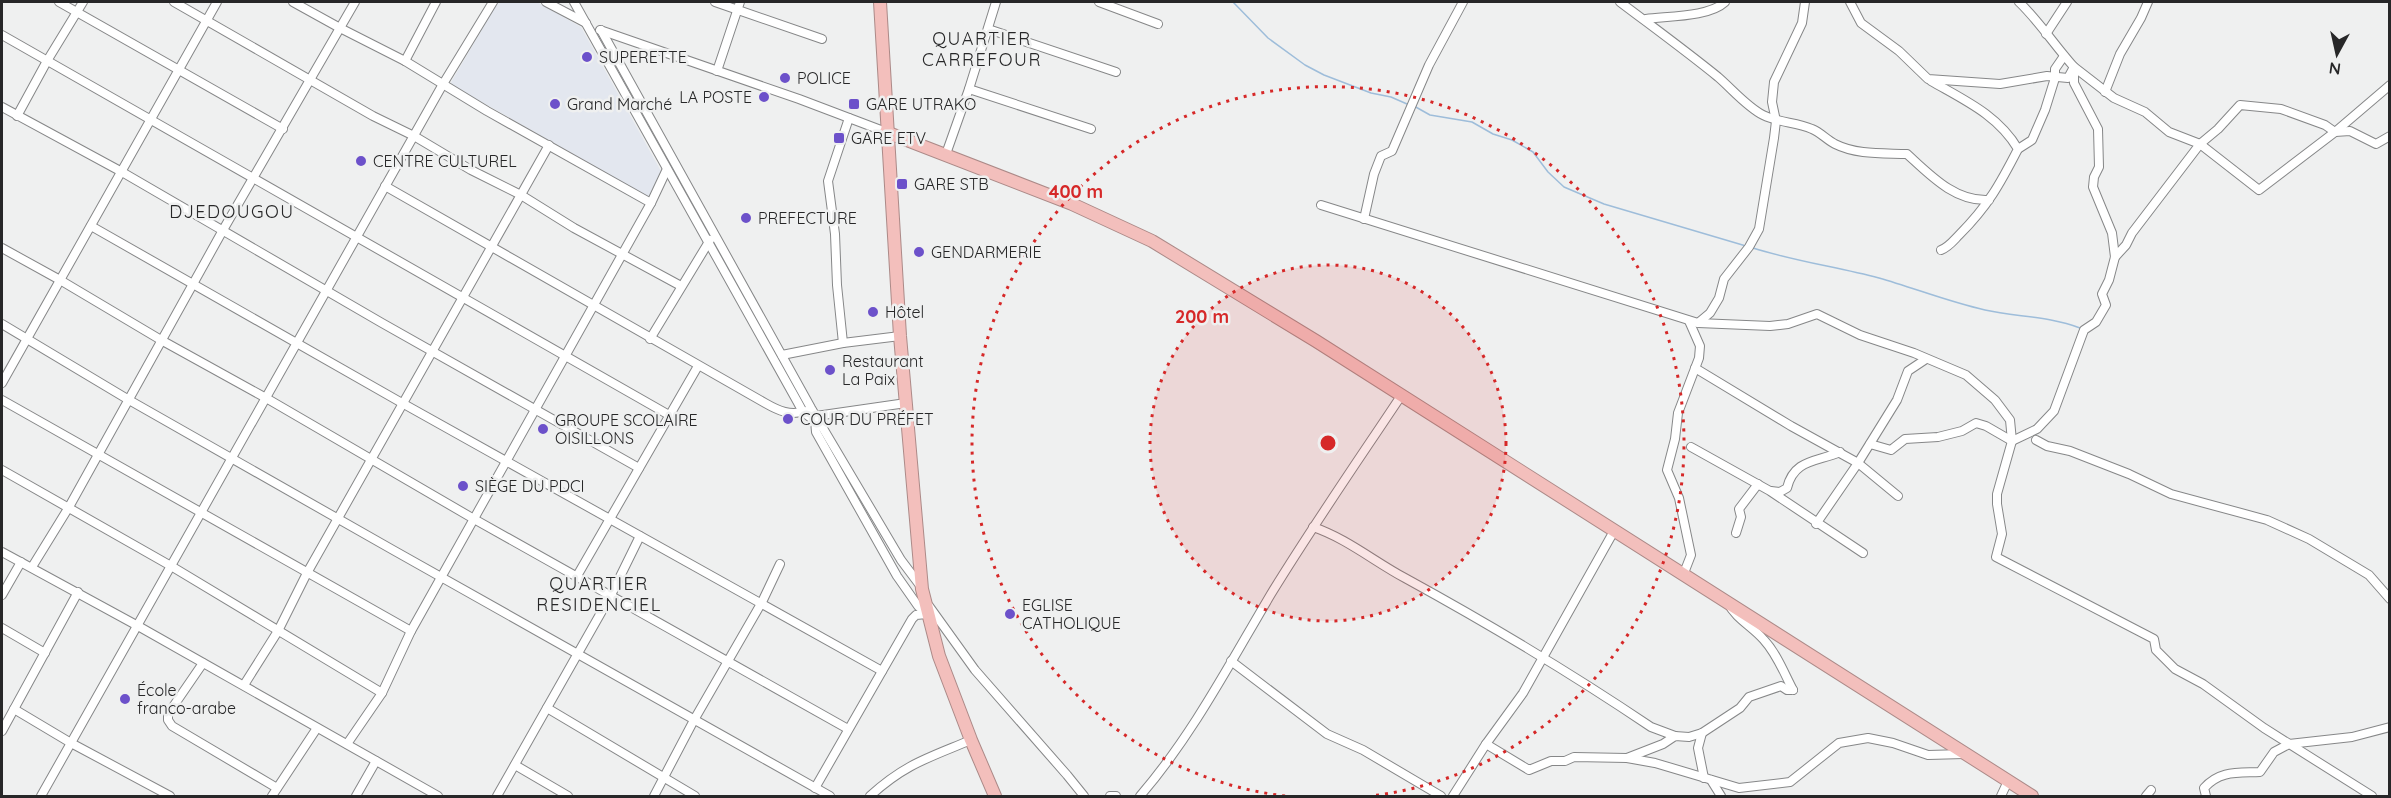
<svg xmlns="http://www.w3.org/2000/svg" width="2391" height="798" font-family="Quicksand,sans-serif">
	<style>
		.built { fill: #e3e7ef }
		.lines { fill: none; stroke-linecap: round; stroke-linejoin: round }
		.stream { stroke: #9ebdda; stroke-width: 1.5 }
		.minor-casing { stroke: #868788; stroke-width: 10 }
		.highway-casing { stroke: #ac8a88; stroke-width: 14 }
		.minor { stroke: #fff; stroke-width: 8 }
		.highway { stroke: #f3bfbc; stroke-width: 12 }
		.ring { fill: none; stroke: #d62828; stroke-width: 3; stroke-dasharray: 3 6 }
		.poi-dot { fill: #6c51ca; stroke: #eff0f0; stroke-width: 2 }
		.labels { text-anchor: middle; stroke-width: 5; stroke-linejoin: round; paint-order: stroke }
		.poi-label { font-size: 16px; fill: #272728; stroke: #eff0f0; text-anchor: start }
		.neighbourhood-label { font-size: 18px; letter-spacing: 1.5px; fill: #272728; stroke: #eff0f0 }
		.centre { fill: #d62828; stroke: #eff0f0; stroke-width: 3 }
		.ring-label { font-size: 18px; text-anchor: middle; font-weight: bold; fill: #d62828; stroke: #eff0f0; stroke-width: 5; stroke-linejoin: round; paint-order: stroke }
	</style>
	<rect width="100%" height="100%" fill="#eff0f0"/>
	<path class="built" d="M498 2H537L581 27 661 171 649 197 450 84Z"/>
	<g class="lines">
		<g class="stream">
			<path d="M1233 2 1268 38 1305 65 1324 75 1371 93 1391 97 1407 104"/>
			<path d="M1414 106 1430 115 1472 122 1493 134 1512 140 1533 152 1548 172 1564 187 1604 204 1746 246"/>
			<path d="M1753 248C1794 261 1837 267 1879 278 1914 288 1949 302 1985 310 2016 317 2049 316 2080 328"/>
		</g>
		<defs>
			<g id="minor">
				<path d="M59 2 283 129"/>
				<path d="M174 2 373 116 414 136 471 170 521 195 574 228 681 286"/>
				<path d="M293 2 340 28 405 61 487 111 651 203"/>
				<path d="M546 2 586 23"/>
				<path d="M574 2 797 401 803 412 815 421 816 432 897 576 918 606 927 614"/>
				<path d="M715 2 822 39"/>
				<path d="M1099 2 1158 24"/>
				<path d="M1620 2C1653 27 1686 51 1718 77 1732 89 1747 107 1763 115 1779 123 1796 122 1812 129 1820 132 1827 140 1835 144 1857 155 1882 153 1907 154 1930 175 1955 202 1989 200"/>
				<path d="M1850 2 1861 23 1899 51 1928 79 2000 84 2047 76 2068 78 2074 67 2114 98 2145 112 2169 132 2200 144 2259 190 2335 132 2390 85"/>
				<path d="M1646 19C1668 16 1709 17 1725 2"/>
				<path d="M988 29 1116 72"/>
				<path d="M600 30 799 99 886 132"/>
				<path d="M601 30 811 408 901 560 922 588"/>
				<path d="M2046 34 2067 2"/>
				<path d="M2 35 669 415"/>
				<path d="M405 61 436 2"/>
				<path d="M717 71 740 2"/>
				<path d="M1931 81C1964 100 1998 115 2018 149 2000 184 1988 206 1959 235 1954 240 1949 247 1941 250"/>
				<path d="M969 89 1091 129"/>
				<path d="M2105 92 2120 54 2141 18 2148 2"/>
				<path d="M2 107 122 172 382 323 639 468"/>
				<path d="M17 116 47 61 83 2"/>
				<path d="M2018 149 2032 140 2045 110 2055 78V69L2064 56"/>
				<path d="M946 154 969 89 996 2"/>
				<path d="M385 186 765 403C779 411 790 416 806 411"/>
				<path d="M1321 205 1698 323 1770 326 1788 324 1817 314 1860 335 1914 353 1966 375 1995 400 2010 420 2012 441 1997 494V504L2002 534 1996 557 2154 639 2156 650 2175 669 2203 684 2264 728 2372 796"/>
				<path d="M1364 219 1374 174 1381 156 1392 151 1429 65 1463 2"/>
				<path d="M91 226 402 403 882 671"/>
				<path d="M2 248 60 280 161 340 266 398 474 519 848 729"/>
				<path d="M2115 257 2126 245 2132 233 2200 144 2218 129 2240 105 2281 109 2325 125 2335 132 2350 131 2376 144 2390 136"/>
				<path d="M1698 323 1710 313 1719 298 1724 279 1749 247 1759 229 1774 138 1776 121 1772 102 1774 82 1802 23 1805 2"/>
				<path d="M2 324 129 400 393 550 830 796"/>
				<path d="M650 339 710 240"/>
				<path d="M843 343 837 285 835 234 828 181 849 118"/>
				<path d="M782 355 843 343 900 336"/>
				<path d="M1695 368 1791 426 1858 463 1898 496"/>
				<path d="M2 383 217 2"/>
				<path d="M2 400 411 631"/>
				<path d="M816 416 906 403"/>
				<path d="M2036 440 2047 446 2070 451 2129 474 2171 494 2267 520 2309 539 2369 575 2390 599"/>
				<path d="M2012 441 2037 429 2054 411 2084 330 2096 322 2106 305 2102 294 2109 280 2115 257 2112 233 2093 187 2094 177 2099 167 2098 129 2074 83V67C2055 46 2039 21 2019 2"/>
				<path d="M1870 444 1891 450 1905 439 1938 437 1962 431 1976 423 1986 426 2012 441"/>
				<path d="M1691 447 1770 491 1863 553"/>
				<path d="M2 470 171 566 382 693"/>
				<path d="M1771 491 1780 492 1787 488C1794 459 1817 462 1840 452"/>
				<path d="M1816 524 1858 463 1897 400 1908 371 1926 359"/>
				<path d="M1313 527C1346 538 1375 562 1405 578 1489 624 1571 673 1651 727L1675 736"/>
				<path d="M1736 533 1741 517 1739 509 1758 484"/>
				<path d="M2 552 138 626 438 796"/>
				<path d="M32 567 69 507 223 230 355 2"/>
				<path d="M1684 573 1691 555 1679 498 1667 470 1675 439 1678 413 1699 358 1700 346 1689 321"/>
				<path d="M577 576 698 366"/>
				<path d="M2 595 21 562"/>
				<path d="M1728 603C1736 619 1752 626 1764 640 1777 654 1784 673 1793 690"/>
				<path d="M929 606 975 670 1067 775 1084 796"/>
				<path d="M2 628 45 653"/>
				<path d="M1231 661 1327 734 1363 750 1441 796"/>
				<path d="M203 663 168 714V720L172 726 277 788"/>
				<path d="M244 685 278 631 307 573 549 145"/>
				<path d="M547 708 695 796"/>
				<path d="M14 709 71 743 170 796"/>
				<path d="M2 731 78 592"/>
				<path d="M1702 733 1698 748 1704 778"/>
				<path d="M347 744 382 693 411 631 651 203 667 169"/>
				<path d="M1486 744 1529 770 1551 761H1565L1574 757 1627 758 1663 744 1675 736 1689 737 1702 733 1740 708 1749 697 1781 686 1787 690H1793"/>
				<path d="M1627 758 1655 763 1739 788 1790 782 1839 743 1868 738 1893 743 1928 755 1964 754"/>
				<path d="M515 765 568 796"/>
				<path d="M1711 780 1721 796"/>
				<path d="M815 788 912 619 916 615 927 614"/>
				<path d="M41 796 443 84 493 2"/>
				<path d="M272 796 317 728"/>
				<path d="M356 796 376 761"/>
				<path d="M497 796 611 595 640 536"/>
				<path d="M654 796 694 720 762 602 780 564"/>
				<path d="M870 796C905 764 928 758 971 740"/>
				<path d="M1110 796H1116"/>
				<path d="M1140 796C1192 736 1230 663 1271 594 1312 527 1357 462 1401 396"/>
				<path d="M1453 796 1486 744 1523 693 1614 531"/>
				<path d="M2001 796 2008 781"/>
				<path d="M2146 796 2151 790"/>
				<path d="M2206 796 2204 788C2220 770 2238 773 2260 772L2274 752 2289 744 2352 737 2390 727"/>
			</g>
			<g id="highway">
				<path d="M880 2 900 336 922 589 939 656 971 740 995 796"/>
				<path d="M886 132 1072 204 1152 241 1316 341 2032 796"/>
			</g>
		</defs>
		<use href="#minor" class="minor-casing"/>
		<use href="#highway" class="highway-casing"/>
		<use href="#minor" class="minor"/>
		<use href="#highway" class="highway"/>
	</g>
	<circle cx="1328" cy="443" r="178" fill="#d62828" fill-opacity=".12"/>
	<g class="ring">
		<circle cx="1328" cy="443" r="178"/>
		<path d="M1285 796A356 356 0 1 1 1371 796"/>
	</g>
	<g class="poi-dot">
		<circle cx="587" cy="57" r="6"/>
		<circle cx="785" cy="78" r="6"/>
		<circle cx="764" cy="97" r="6"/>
		<circle cx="555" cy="104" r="6"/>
		<rect x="848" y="98" width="12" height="12" rx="3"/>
		<rect x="833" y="132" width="12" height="12" rx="3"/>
		<circle cx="361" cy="161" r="6"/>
		<rect x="896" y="178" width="12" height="12" rx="3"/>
		<circle cx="746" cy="218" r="6"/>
		<circle cx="919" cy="252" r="6"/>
		<circle cx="873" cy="312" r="6"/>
		<circle cx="830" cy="370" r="6"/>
		<circle cx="788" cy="419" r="6"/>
		<circle cx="543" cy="429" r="6"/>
		<circle cx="463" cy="486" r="6"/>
		<circle cx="1010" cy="614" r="6"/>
		<circle cx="125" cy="699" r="6"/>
	</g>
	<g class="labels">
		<g class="poi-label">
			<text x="599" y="63">SUPERETTE</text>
			<text x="797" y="84">POLICE</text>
			<text x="752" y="103" text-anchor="end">LA POSTE</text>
			<text x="567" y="110">Grand Marché</text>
			<text x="866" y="110">GARE UTRAKO</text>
			<text x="851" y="144">GARE ETV</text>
			<text x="373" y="167">CENTRE CULTUREL</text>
			<text x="914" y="190">GARE STB</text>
			<text x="758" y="224">PREFECTURE</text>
			<text x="931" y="258">GENDARMERIE</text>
			<text x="885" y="318">Hôtel</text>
			<text x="842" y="367">Restaurant<tspan x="842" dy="18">La Paix</tspan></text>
			<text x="800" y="425">COUR DU PRÉFET</text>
			<text x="555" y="426">GROUPE SCOLAIRE<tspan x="555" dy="18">OISILLONS</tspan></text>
			<text x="475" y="492">SIÈGE DU PDCI</text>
			<text x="1022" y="611">EGLISE<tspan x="1022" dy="18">CATHOLIQUE</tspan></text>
			<text x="137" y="696">École<tspan x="137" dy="18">franco-arabe</tspan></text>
		</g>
		<g class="neighbourhood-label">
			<text x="982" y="45">QUARTIER<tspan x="982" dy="21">CARREFOUR</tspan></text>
			<text x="232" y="218">DJEDOUGOU</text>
			<text x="599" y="590">QUARTIER<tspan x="599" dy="21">RESIDENCIEL</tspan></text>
		</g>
	</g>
	<circle cx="1328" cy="443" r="9" class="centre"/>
	<g class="ring-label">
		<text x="1076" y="198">400 m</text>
		<text x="1202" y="323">200 m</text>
	</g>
	<rect width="2391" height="798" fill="none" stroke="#272728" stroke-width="6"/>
	<g transform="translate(2337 54) rotate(188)" stroke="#eff0f0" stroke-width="4.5" paint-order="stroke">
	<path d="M0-4.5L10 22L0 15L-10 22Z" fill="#272728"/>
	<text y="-9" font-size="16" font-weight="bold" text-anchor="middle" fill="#272728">N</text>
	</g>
</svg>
